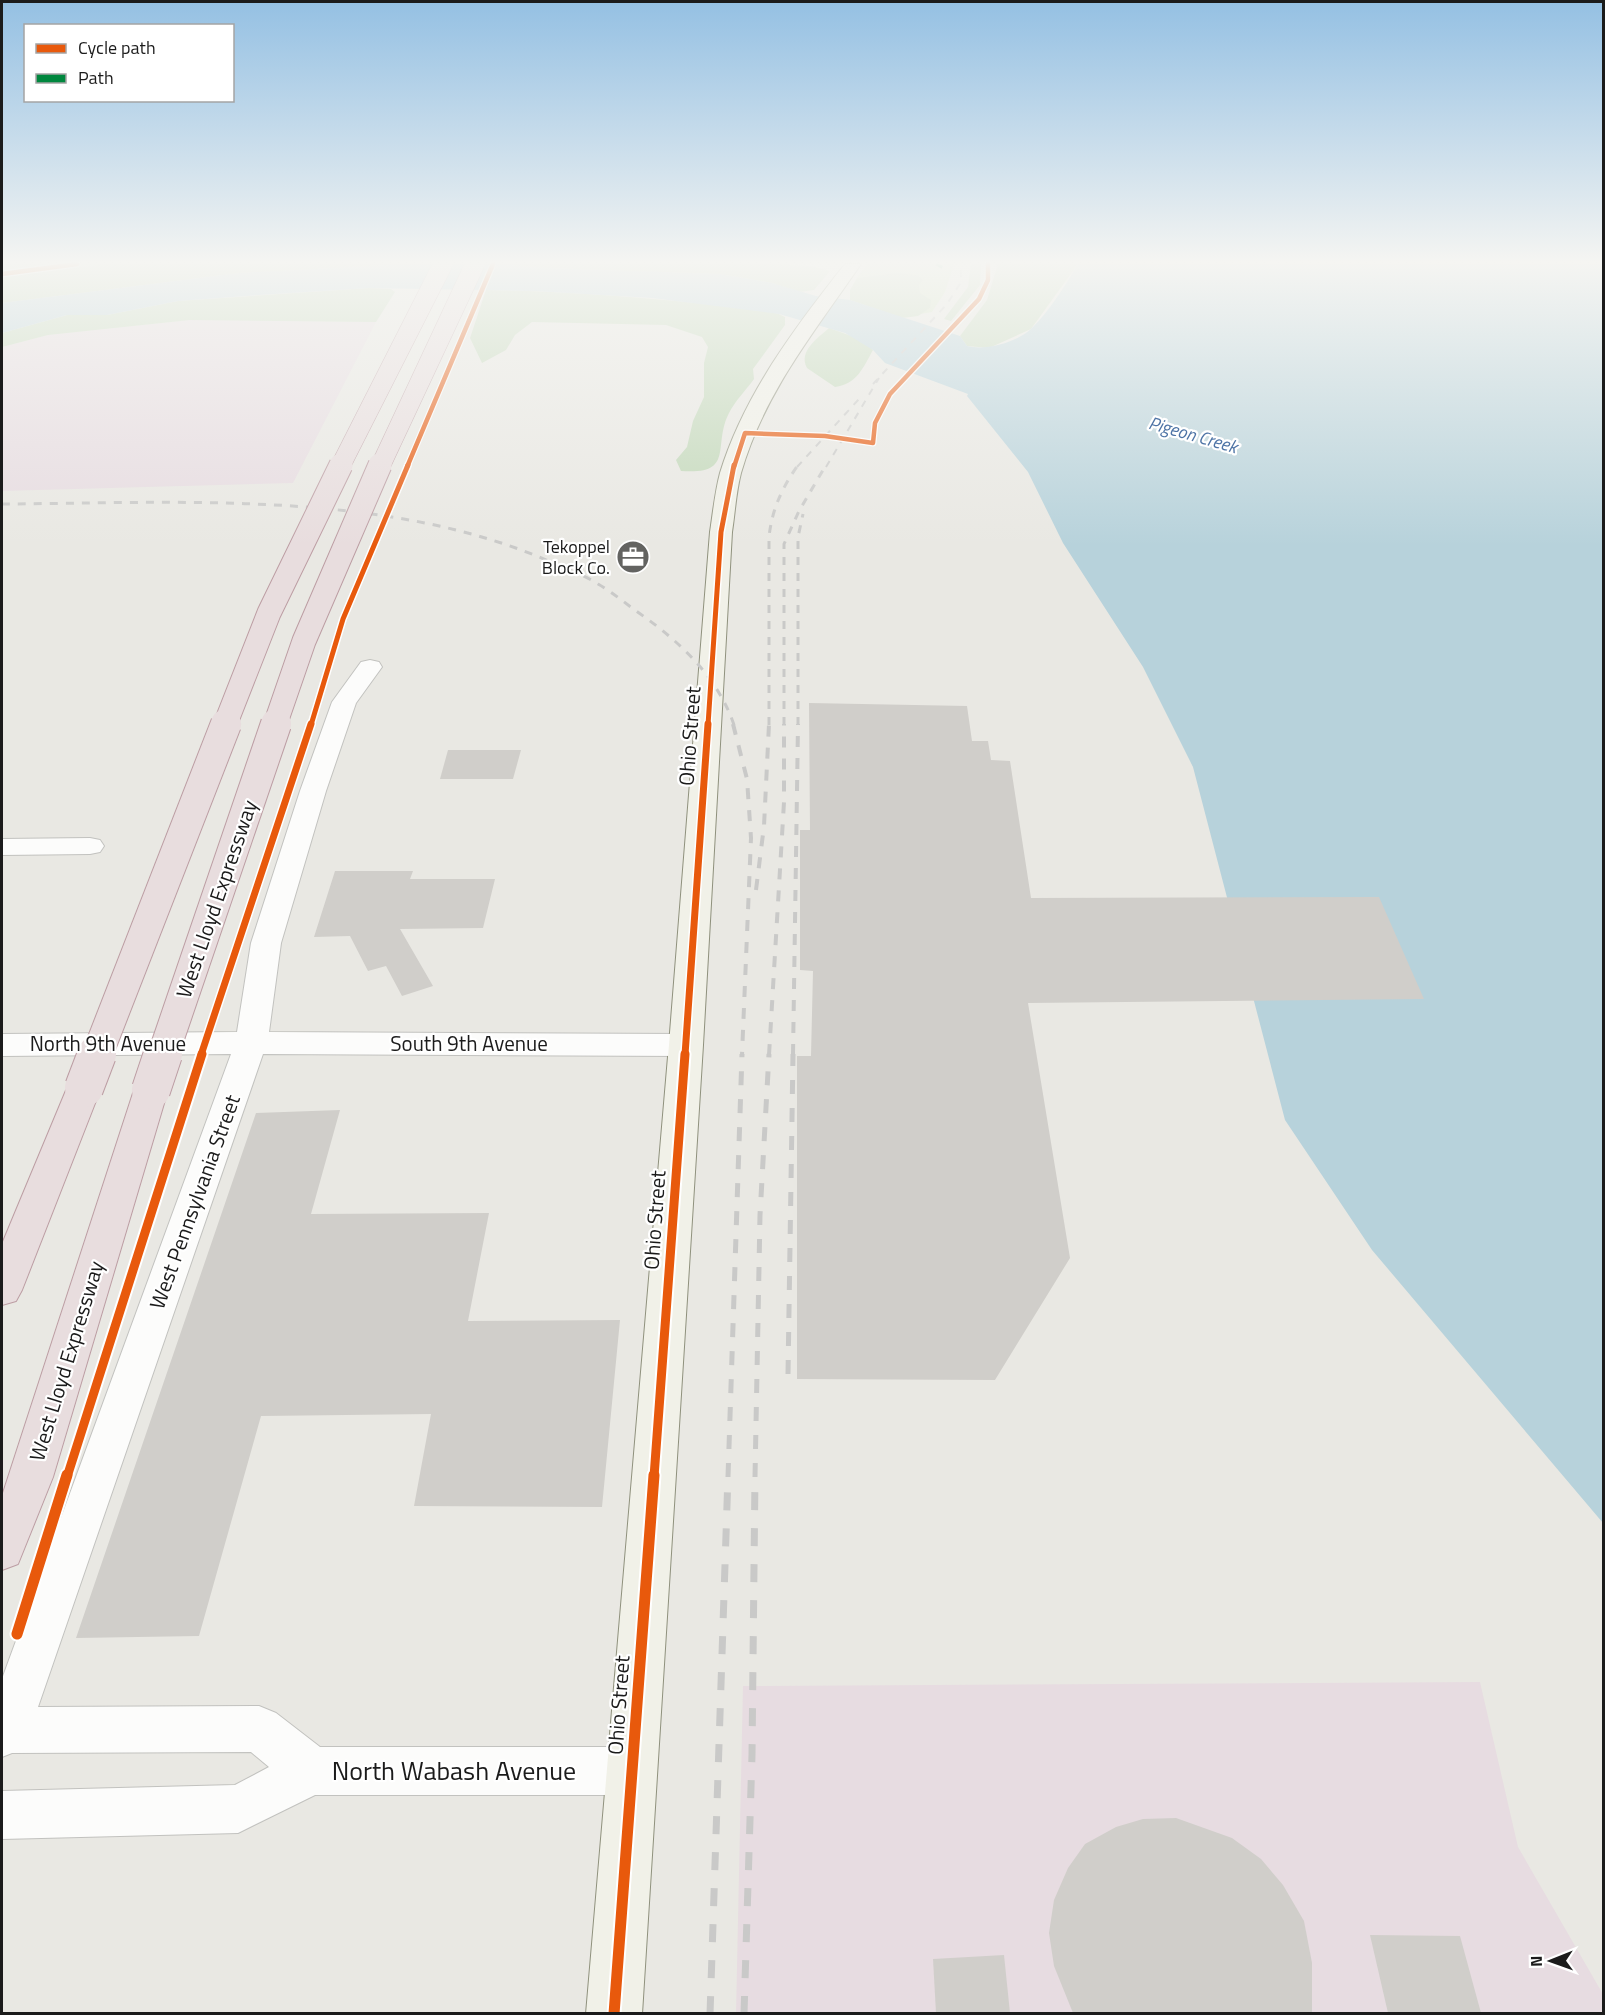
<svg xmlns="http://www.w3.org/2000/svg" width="1605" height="2015" font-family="'Titillium Web',sans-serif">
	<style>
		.industrial { fill: #e7dce1 }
		.grass { fill: #d4e6c2 }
		.forest { fill: #c2d8b9 }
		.water { fill: #b7d2db }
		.building { fill: #d0ceca }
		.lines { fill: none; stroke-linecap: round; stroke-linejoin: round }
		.street-casing { stroke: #c2c2bf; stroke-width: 2 }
		.secondary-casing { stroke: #8f917d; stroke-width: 2 }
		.highway-casing { stroke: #bc9da3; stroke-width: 2 }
		.street { fill: #fcfcfb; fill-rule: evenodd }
		.secondary { fill: #f1f1e8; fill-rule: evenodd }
		.highway { fill: #e8ddde; fill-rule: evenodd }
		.rail-far4 { stroke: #c9c9c8; stroke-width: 2; stroke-dasharray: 7 7; stroke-linecap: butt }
		.rail-far3 { stroke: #c9c9c8; stroke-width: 3; stroke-dasharray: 8 8; stroke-linecap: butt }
		.rail-far2 { stroke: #c9c9c8; stroke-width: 4; stroke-dasharray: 11 11; stroke-linecap: butt }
		.rail-far1 { stroke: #c9c9c8; stroke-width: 5; stroke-dasharray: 14 14; stroke-linecap: butt }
		.rail { stroke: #c9c9c8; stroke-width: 7; stroke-dasharray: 18 18; stroke-linecap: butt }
		.highway-bridge-far3-casing { stroke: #bc9da3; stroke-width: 20; stroke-linecap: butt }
		.highway-bridge-far2-casing { stroke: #bc9da3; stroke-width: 25; stroke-linecap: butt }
		.highway-bridge-far1-casing { stroke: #bc9da3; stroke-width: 32; stroke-linecap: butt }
		.highway-bridge-casing { stroke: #bc9da3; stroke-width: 40; stroke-linecap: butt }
		.highway-bridge-far3 { stroke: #e8ddde; stroke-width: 19 }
		.highway-bridge-far2 { stroke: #e8ddde; stroke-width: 23 }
		.highway-bridge-far1 { stroke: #e8ddde; stroke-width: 30 }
		.highway-bridge { stroke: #e8ddde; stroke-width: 38 }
		.quiet { stroke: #00873e; stroke-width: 3; stroke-dasharray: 7 3; stroke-linecap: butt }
		.cycleway-far4-casing { stroke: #fff; stroke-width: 7 }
		.cycleway-far3-casing { stroke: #fff; stroke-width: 8 }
		.cycleway-far2-casing { stroke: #fff; stroke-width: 10 }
		.cycleway-far1-casing { stroke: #fff; stroke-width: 13 }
		.cycleway-casing { stroke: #fff; stroke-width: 15 }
		.cycleway-far4 { stroke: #e8590c; stroke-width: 4.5 }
		.cycleway-far3 { stroke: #e8590c; stroke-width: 5 }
		.cycleway-far2 { stroke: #e8590c; stroke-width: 7 }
		.cycleway-far1 { stroke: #e8590c; stroke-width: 9 }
		.cycleway { stroke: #e8590c; stroke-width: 11 }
		.labels { text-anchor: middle; stroke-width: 4.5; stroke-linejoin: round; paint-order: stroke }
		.far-water-label { font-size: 18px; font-style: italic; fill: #4d73a5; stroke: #fff }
		.far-poi-label { font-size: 18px; fill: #1b1b1b; stroke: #fff; text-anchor: end }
		.street-label { font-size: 21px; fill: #1b1b1b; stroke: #fff }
		.near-street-label { font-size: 26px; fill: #1b1b1b; stroke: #fff }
	</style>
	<rect width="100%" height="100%" fill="#e9e8e3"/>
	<g class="industrial">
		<path d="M190 320 376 322 293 483 2 491V347L48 335Z"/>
		<path d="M1480 1682 1518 1847 1604 1996 1603 2014H736L743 1686Z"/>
	</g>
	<g class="grass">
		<path d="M2 264H104L2 277Z"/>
		<path d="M867 264H954L945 292 932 312 920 314 930 308 920 293 919 285 896 273 857 278Z"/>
	</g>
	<g class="forest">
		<path d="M104 264H408L239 273 2 303V277Z"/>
		<path d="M497 264H773L811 266 830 271 814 290 799 292 772 283 720 274 547 268Z"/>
		<path d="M971 264H981L980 285 951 321 944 319 968 287Z"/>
		<path d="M996 264H1078L1031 329 989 348 967 346 960 336 987 300 997 267Z"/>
		<path d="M896 273 917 275 923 280 919 285 920 293 931 300 930 308 918 316 902 318 850 300V290L857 278Z"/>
		<path d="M369 288 391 289 395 292 376 322 190 320 48 335 2 347V333L67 315H107L178 301Z"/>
		<path d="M486 290C563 291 641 297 717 305 738 308 767 307 785 317V325L753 369 754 379C746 390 735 401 729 413 712 446 736 475 681 471L676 460 687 447 693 421 704 397V363L708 347 702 337 666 325 532 322 515 335 506 350 482 363 470 338Z"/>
		<path d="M829 328 857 338 873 350C863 368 857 384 835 387L807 368C798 351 818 338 829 328Z"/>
	</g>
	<path class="water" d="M408 264H497L547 268 720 274 772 283 816 296 850 300 960 336 967 346C986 351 1018 342 1032 328 1049 312 1066 284 1078 264H1603V1523L1372 1250 1285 1120 1193 767 1143 667 1063 543 1028 472 967 396 968 394 885 363 873 350 845 333 779 314 652 298 535 291 369 288 259 295 178 301 107 315H67L2 333V303L239 273Z"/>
	<g class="building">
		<path d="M809 703 967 706 972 741H988L991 760 1010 761 1031 898 1379 897 1424 999 1028 1003 1070 1258 995 1380 797 1379V1056H811L813 971 800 970V830H810Z"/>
		<path d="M448 750H521L513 779H440Z"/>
		<path d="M335 871H413L410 879H495L483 928 400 929 433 986 402 996 386 966 368 971 350 936 314 937Z"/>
		<path d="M340 1110 311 1214 489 1213 468 1321 620 1320 602 1507 414 1506 431 1414 261 1416 199 1636 76 1638 256 1113Z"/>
		<path d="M1176 1818 1232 1838 1261 1859 1283 1885 1304 1921 1312 1963V2013H1073L1054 1966 1049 1933 1054 1900 1068 1868 1085 1844 1116 1827 1143 1819Z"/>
		<path d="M1370 1935 1460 1936 1481 2013H1388Z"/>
		<path d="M1004 1955 1010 2013H936L933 1959Z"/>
	</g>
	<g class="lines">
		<defs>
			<g id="street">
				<path d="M370 660 379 662 382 667 356 703 326 791 281 943 269 1032 686 1034 697 1037 702 1045 697 1053 686 1056 263 1054 38 1707 259 1706 276 1713 320 1747H632L649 1754 656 1771 649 1788 632 1795H315L238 1833 2 1839V1791L235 1785 269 1767 251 1752 12 1753 2 1757V1679L231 1054 2 1056V1034L237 1032 251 943 300 791 332 702 361 662Z"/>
				<path d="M90 838 100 840 104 846 100 852 90 854 2 855V839Z"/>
			</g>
			<path id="secondary" d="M845 264H861C815 331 764 393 741 473 736 492 735 513 732 532L703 1045 642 2014H586L669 1045 710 532C713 512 715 492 720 473 744 395 795 327 845 264Z"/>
			<g id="highway">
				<path d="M84 1076 96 1079 101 1088 22 1290 16 1301 2 1305V1244L67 1088 72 1079Z"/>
				<path d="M151 1078 163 1081 168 1090 53 1477 18 1564 2 1570V1496L134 1090 139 1081Z"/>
			</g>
		</defs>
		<use href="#street" class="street-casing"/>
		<use href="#secondary" class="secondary-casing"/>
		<use href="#highway" class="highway-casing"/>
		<use href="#street" class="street"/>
		<use href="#secondary" class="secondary"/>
		<use href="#highway" class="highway"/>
		<g class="rail-far4">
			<path d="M873 384 947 304 961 282V264"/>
			<path d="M797 467 859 399"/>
			<path d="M826 467 879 378"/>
		</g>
		<g class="rail-far3">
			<path d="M2 504C179 503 388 489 553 563 568 570 584 575 598 584 612 592 625 603 639 613 679 641 718 677 734 725"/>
			<path d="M769 725V537C772 509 782 488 798 465"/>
			<path d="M784 725V544L799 511 826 465"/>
			<path d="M798 725V537L803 514"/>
		</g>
		<g class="rail-far2">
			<path d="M733 724 747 779 751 838 742 1055"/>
			<path d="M756 890 764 826 769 724"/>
			<path d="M769 1055 784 802V724"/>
			<path d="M793 1055 798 724"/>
		</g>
		<g class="rail-far1">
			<path d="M788 1374 793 1054"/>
			<path d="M728 1477 742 1054"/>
			<path d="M755 1477 760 1215 769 1054"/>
		</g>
		<g class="rail">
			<path d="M710 2014 728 1475"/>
			<path d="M744 2014 752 1755 755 1475"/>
		</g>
		<defs>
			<g id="highway-bridge-far3">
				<path d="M340 467 443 264"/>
				<path d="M380 467 475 264"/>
			</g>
			<g id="highway-bridge-far2">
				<path d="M225 725 269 613 341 465"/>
				<path d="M275 725 304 641 380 465"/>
			</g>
			<g id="highway-bridge-far1">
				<path d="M97 1055 226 724"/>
				<path d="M163 1055 276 724"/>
			</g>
			<g id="highway-bridge">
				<path d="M84 1088 97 1054"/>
				<path d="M151 1090 163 1054"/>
			</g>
		</defs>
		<use href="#highway-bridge-far3" class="highway-bridge-far3-casing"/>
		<use href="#highway-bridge-far2" class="highway-bridge-far2-casing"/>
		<use href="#highway-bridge-far1" class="highway-bridge-far1-casing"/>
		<use href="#highway-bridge" class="highway-bridge-casing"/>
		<use href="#highway-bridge-far3" class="highway-bridge-far3"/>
		<use href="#highway-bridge-far2" class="highway-bridge-far2"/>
		<use href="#highway-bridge-far1" class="highway-bridge-far1"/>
		<use href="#highway-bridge" class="highway-bridge"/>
		<path class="quiet" d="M936 264 944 268"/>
		<defs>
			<g id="cycleway-far4">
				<path d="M2 274 77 264"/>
				<path d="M407 467 493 264"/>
				<path d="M734 467 745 433 825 436 873 443 875 423 890 394 979 299 988 280V264"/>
			</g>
			<g id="cycleway-far3">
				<path d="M311 725 343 619 408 465"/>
				<path d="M708 725 721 532 734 465"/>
			</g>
			<g id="cycleway-far2">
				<path d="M201 1055 311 724"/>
				<path d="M685 1055 708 724"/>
			</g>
			<g id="cycleway-far1">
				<path d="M67 1477 202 1054"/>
				<path d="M654 1477 685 1054"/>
			</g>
			<g id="cycleway">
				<path d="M17 1634 67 1475"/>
				<path d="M614 2014 654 1475"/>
			</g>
		</defs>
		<use href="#cycleway-far4" class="cycleway-far4-casing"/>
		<use href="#cycleway-far3" class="cycleway-far3-casing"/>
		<use href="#cycleway-far2" class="cycleway-far2-casing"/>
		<use href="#cycleway-far1" class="cycleway-far1-casing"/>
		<use href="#cycleway" class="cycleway-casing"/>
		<use href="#cycleway-far4" class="cycleway-far4"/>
		<use href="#cycleway-far3" class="cycleway-far3"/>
		<use href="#cycleway-far2" class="cycleway-far2"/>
		<use href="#cycleway-far1" class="cycleway-far1"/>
		<use href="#cycleway" class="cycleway"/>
	</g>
	<linearGradient id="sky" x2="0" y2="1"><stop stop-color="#94c0e3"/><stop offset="0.48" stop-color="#f5f5f2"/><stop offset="1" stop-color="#f5f5f2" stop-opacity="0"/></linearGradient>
	<rect width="1605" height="546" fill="url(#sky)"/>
	<defs>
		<symbol id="office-disc" viewBox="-11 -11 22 22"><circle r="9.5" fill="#636361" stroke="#fff"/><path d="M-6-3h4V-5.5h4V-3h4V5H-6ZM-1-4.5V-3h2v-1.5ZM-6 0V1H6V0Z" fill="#fff"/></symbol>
	</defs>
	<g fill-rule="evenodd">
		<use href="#office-disc" x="614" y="538" width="38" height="38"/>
	</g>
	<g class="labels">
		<g class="far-water-label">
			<text transform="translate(1193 435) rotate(16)" y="6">Pigeon Creek</text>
		</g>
		<g class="far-poi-label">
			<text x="610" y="553">Tekoppel<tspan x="610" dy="21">Block Co.</tspan></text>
		</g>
		<g class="street-label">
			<text transform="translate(690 736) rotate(-86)" y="7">Ohio Street</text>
			<text transform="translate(217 899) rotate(-71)" y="7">West Lloyd Expressway</text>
			<text x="108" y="1051">North 9th Avenue</text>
			<text x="469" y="1051">South 9th Avenue</text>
			<text transform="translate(195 1202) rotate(-70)" y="7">West Pennsylvania Street</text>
			<text transform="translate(655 1220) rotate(-86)" y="7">Ohio Street</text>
			<text transform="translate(67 1361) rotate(-73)" y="7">West Lloyd Expressway</text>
			<text transform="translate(619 1705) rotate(-86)" y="7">Ohio Street</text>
		</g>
		<g class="near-street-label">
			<text x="454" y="1780">North Wabash Avenue</text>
		</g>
	</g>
	<rect width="1605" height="2015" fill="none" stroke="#1b1b1b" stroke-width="6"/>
	<rect x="24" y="24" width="210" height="78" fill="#ffffff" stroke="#a4a4a4" stroke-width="1.5"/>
	<rect x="36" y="44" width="30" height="9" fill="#e8590c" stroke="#a4a4a4" stroke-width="1.5"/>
	<text x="78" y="54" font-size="18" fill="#1b1b1b">Cycle path</text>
	<rect x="36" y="74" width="30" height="9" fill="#00873e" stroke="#a4a4a4" stroke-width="1.5"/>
	<text x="78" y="84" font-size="18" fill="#1b1b1b">Path</text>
	<g transform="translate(1551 1961) rotate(269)" stroke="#ffffff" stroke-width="4.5" paint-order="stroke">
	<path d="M0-4.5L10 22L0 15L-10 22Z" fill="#1b1b1b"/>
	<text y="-9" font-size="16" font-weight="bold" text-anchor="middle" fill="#1b1b1b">N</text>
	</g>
</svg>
